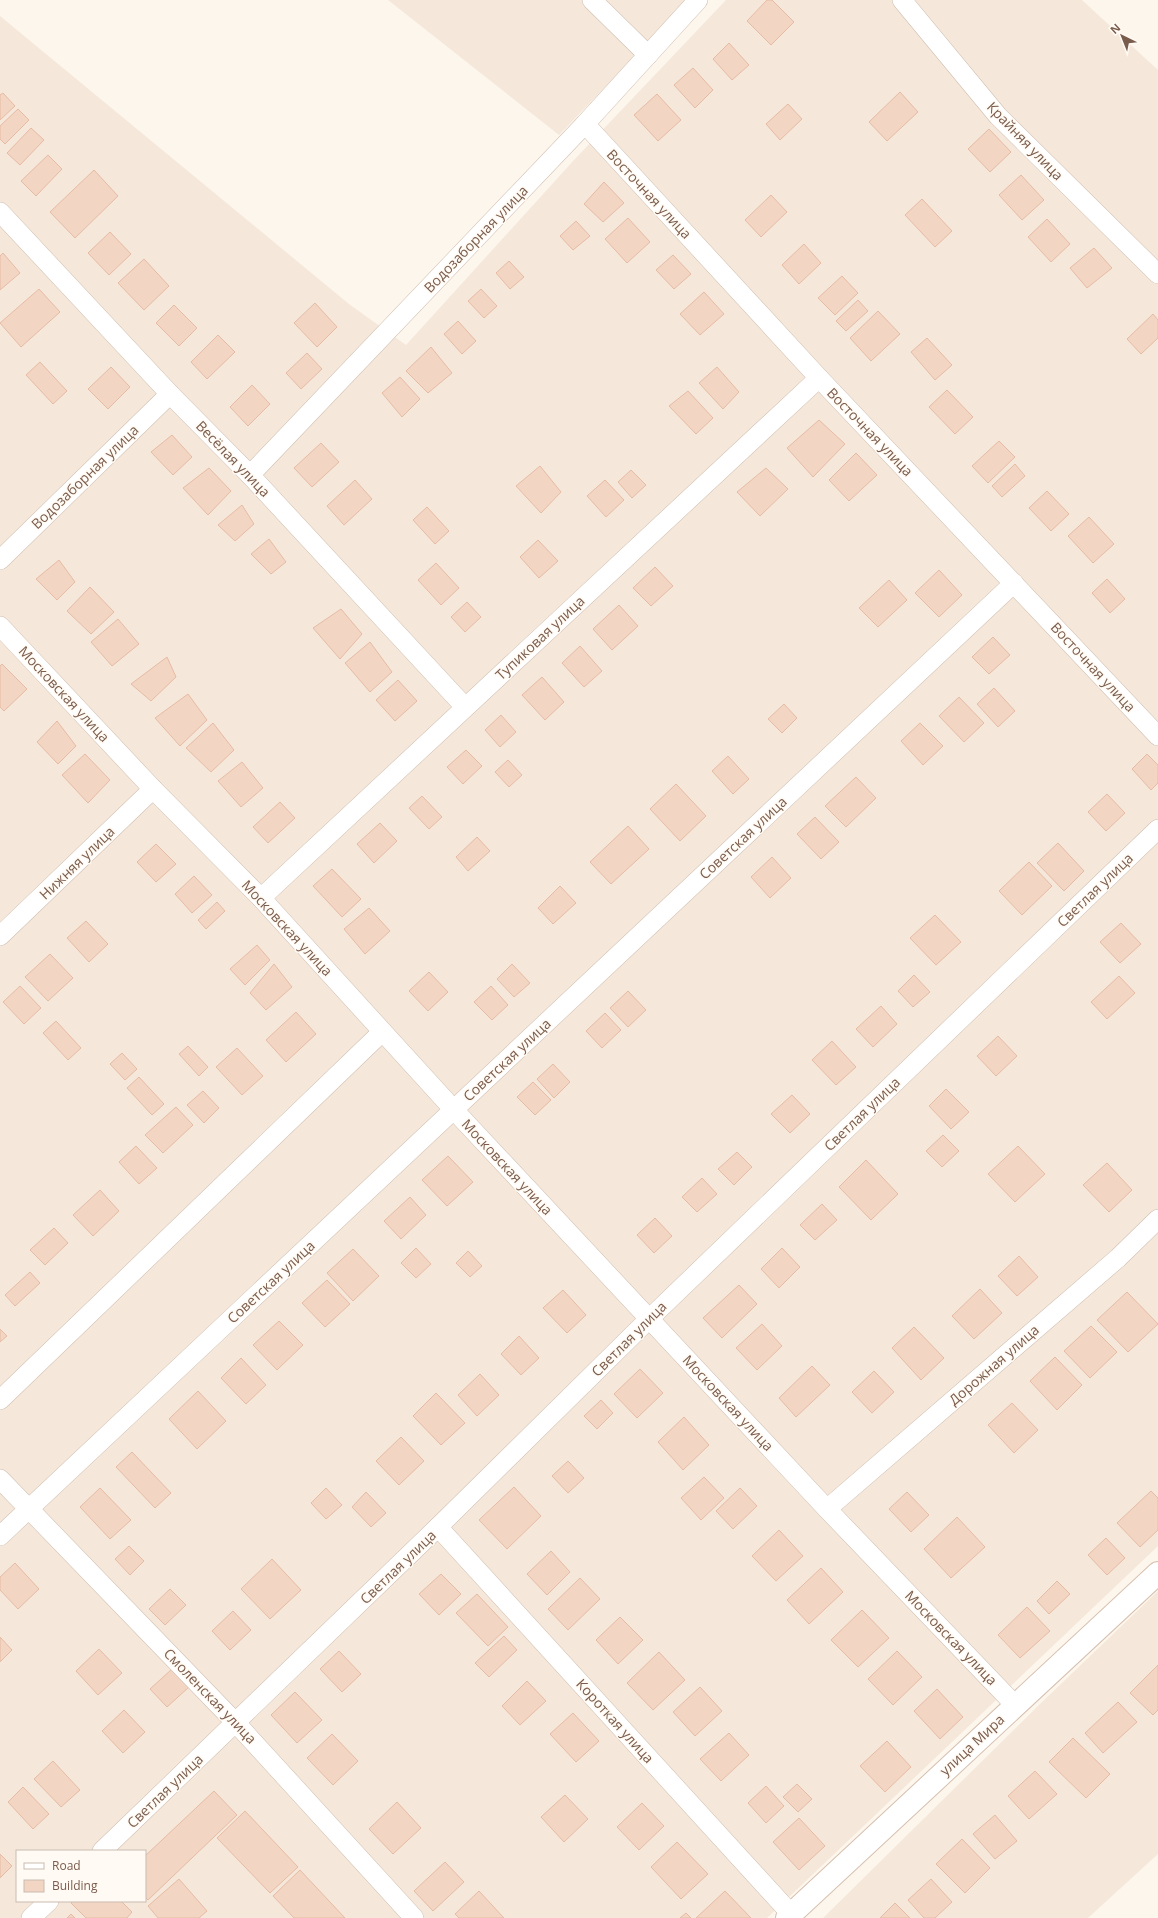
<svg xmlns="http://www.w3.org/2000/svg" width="1158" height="1918" font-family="'Open Sans',sans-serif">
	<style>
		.residential { fill: #f5e8da; fill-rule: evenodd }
		.building { fill: #f3d5c3; stroke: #e6bba3 }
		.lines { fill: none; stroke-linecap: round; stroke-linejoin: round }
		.street-casing { stroke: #d1beb0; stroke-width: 20 }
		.secondary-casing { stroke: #d6c0b0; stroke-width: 24 }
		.street { stroke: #fff; stroke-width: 19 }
		.secondary { stroke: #fff; stroke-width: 22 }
		.labels { text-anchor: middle; stroke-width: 3; stroke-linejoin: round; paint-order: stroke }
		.street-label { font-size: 14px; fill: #7a5c4d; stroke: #fffaf3 }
	</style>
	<rect width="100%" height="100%" fill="#fdf6ec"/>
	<g class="residential">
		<path d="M388 0H686L656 34 559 135Z"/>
		<path d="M726 0H1082L1158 70V1546L767 1918H0V16L349 304 406 345 574 160ZM17 1851H145V1901H17Z"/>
		<path d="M1158 1591V1854L1088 1918H823L1041 1703Z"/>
	</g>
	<g class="building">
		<path d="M767 0H772L794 22 771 45 747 21Z"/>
		<path d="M729 43 749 65 732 80 713 59Z"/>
		<path d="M693 68 713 90 695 108 674 85Z"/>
		<path d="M900 92 918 112 887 141 869 122Z"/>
		<path d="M3 93 15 106 0 120V95Z"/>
		<path d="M657 94 681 120 658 141 634 115Z"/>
		<path d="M788 104 802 119 780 140 766 124Z"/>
		<path d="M18 109 29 120 5 144 0 139V126Z"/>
		<path d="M31 128 44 140 20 165 7 153Z"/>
		<path d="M989 129 1011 152 990 172 968 149Z"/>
		<path d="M48 155 62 169 36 196 21 181Z"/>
		<path d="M94 170 118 196 75 238 50 212Z"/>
		<path d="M1021 175 1044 200 1022 220 999 195Z"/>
		<path d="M604 182 624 203 603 222 584 204Z"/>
		<path d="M771 195 787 212 761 237 745 220Z"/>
		<path d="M922 199 952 231 935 247 905 215Z"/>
		<path d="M628 218 650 242 627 263 605 239Z"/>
		<path d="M1047 219 1070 244 1051 262 1028 237Z"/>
		<path d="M576 221 590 236 573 250 560 236Z"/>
		<path d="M110 232 131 254 109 275 88 253Z"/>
		<path d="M804 244 821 263 799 284 782 265Z"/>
		<path d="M1094 248 1112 268 1087 288 1070 268Z"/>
		<path d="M3 253 20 273 0 290V256Z"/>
		<path d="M673 255 691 274 674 289 656 270Z"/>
		<path d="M144 259 169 286 144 310 118 283Z"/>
		<path d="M509 261 524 277 510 289 496 273Z"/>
		<path d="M842 276 858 293 835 315 818 298Z"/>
		<path d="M39 289 60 312 21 347 0 323Z"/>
		<path d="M481 289 497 306 484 318 468 301Z"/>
		<path d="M704 292 724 314 700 335 680 314Z"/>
		<path d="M858 300 868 311 846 331 836 321Z"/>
		<path d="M315 303 337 327 317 347 294 323Z"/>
		<path d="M174 305 197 328 179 346 156 323Z"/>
		<path d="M878 311 900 334 871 361 850 338Z"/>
		<path d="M1153 314 1158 320V338L1141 354 1127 339Z"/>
		<path d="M458 321 476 341 462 354 444 334Z"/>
		<path d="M218 335 235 352 207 379 191 362Z"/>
		<path d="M927 338 952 365 935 380 911 352Z"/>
		<path d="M431 347 452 373 428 393 406 371Z"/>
		<path d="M307 353 322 369 301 389 286 373Z"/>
		<path d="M40 362 67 391 53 404 26 375Z"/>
		<path d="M111 367 130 387 108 409 88 389Z"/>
		<path d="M717 367 739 392 723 409 699 383Z"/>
		<path d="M400 377 420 399 402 417 382 393Z"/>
		<path d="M252 385 270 404 248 426 230 407Z"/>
		<path d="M947 390 973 417 955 434 929 407Z"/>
		<path d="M688 391 713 418 696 434 669 406Z"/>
		<path d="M819 420 845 444 813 477 787 448Z"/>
		<path d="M172 435 192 457 173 475 151 452Z"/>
		<path d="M999 441 1015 457 988 483 972 466Z"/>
		<path d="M321 443 339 462 312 487 294 468Z"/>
		<path d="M856 453 877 475 849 501 829 480Z"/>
		<path d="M1015 464 1025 476 1002 497 992 486Z"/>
		<path d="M540 466 561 492 541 513 516 486Z"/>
		<path d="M209 468 231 491 208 515 183 488Z"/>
		<path d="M766 468 788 489 760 516 737 492Z"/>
		<path d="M631 470 646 485 632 498 618 482Z"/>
		<path d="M355 480 372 499 344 525 327 506Z"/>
		<path d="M605 480 624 500 606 517 587 496Z"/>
		<path d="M1047 491 1069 514 1051 531 1029 508Z"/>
		<path d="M242 505 254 524 235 541 218 525Z"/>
		<path d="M427 507 449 531 435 544 413 520Z"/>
		<path d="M1089 517 1114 544 1093 563 1068 536Z"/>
		<path d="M269 539 286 562 271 574 251 554Z"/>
		<path d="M538 540 558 561 539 578 520 557Z"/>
		<path d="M59 560 75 582 57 600 36 579Z"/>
		<path d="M436 563 459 588 441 605 418 580Z"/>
		<path d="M655 567 673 586 651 606 633 588Z"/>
		<path d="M939 570 962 595 939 617 915 593Z"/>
		<path d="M1107 579 1125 599 1110 613 1092 593Z"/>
		<path d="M889 580 907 600 878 627 859 608Z"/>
		<path d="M90 587 114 612 91 634 67 611Z"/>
		<path d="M467 602 481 617 465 632 451 617Z"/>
		<path d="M619 605 638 626 612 650 593 629Z"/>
		<path d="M341 609 362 634 340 659 313 628Z"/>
		<path d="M118 619 139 644 112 666 91 642Z"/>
		<path d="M993 637 1010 655 989 674 972 657Z"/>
		<path d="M370 642 392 672 370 692 345 663Z"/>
		<path d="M580 646 602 671 584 687 562 663Z"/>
		<path d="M167 657 176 677 151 701 131 684Z"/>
		<path d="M2 664 27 689 4 711 0 707V666Z"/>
		<path d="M542 677 564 702 545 720 522 695Z"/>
		<path d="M398 680 417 701 395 721 376 700Z"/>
		<path d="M994 688 1015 711 998 727 977 704Z"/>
		<path d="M188 694 207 720 180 746 155 718Z"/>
		<path d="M959 697 984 723 964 742 939 716Z"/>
		<path d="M784 704 797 718 782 733 768 719Z"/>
		<path d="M501 715 516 732 500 747 485 730Z"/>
		<path d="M57 721 76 746 58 764 37 742Z"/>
		<path d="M213 723 234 750 211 772 186 748Z"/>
		<path d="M920 723 943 746 923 765 901 741Z"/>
		<path d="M466 750 482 766 463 784 447 767Z"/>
		<path d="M85 754 110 780 88 803 62 775Z"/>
		<path d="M1147 754 1158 765V783L1151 790 1132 769Z"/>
		<path d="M728 756 749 779 733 794 712 771Z"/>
		<path d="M508 760 522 775 509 787 495 772Z"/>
		<path d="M242 762 263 788 241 807 218 781Z"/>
		<path d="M856 777 876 798 846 827 825 806Z"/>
		<path d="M676 784 706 816 680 841 650 809Z"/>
		<path d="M1107 794 1125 813 1106 831 1088 812Z"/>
		<path d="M422 796 442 817 429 829 409 808Z"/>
		<path d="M280 802 295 818 268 843 253 827Z"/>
		<path d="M815 817 839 842 821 859 797 834Z"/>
		<path d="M380 823 397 841 374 863 357 844Z"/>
		<path d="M628 826 649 849 611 884 590 862Z"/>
		<path d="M477 837 490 851 468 871 456 857Z"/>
		<path d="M1058 843 1084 871 1064 891 1037 863Z"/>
		<path d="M156 844 176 864 156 882 137 862Z"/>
		<path d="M772 857 791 878 770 898 751 877Z"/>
		<path d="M1029 862 1052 886 1022 915 999 891Z"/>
		<path d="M332 869 361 899 342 917 313 886Z"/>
		<path d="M194 876 212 895 192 913 175 894Z"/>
		<path d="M560 886 576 903 553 924 538 908Z"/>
		<path d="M217 902 225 911 206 929 198 920Z"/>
		<path d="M369 908 390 931 365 954 344 929Z"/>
		<path d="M935 915 961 942 936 965 910 938Z"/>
		<path d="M86 921 108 944 89 962 67 938Z"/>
		<path d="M1121 923 1141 944 1120 963 1100 942Z"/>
		<path d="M257 945 270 960 245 985 230 969Z"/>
		<path d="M50 954 73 978 48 1001 25 977Z"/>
		<path d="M274 964 292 987 266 1010 250 993Z"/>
		<path d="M512 964 530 983 514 997 497 979Z"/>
		<path d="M429 972 448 992 428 1011 409 991Z"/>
		<path d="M914 975 930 992 913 1007 898 991Z"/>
		<path d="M1119 976 1135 993 1107 1019 1091 1002Z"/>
		<path d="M20 986 41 1008 24 1024 3 1002Z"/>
		<path d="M491 986 508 1005 492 1020 474 1002Z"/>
		<path d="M628 991 646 1010 628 1027 610 1008Z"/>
		<path d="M881 1006 897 1024 873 1047 856 1029Z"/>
		<path d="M296 1012 316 1034 286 1062 266 1040Z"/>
		<path d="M605 1013 621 1030 602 1048 586 1031Z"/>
		<path d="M56 1021 81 1048 68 1060 43 1033Z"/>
		<path d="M998 1036 1017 1056 996 1076 977 1056Z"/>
		<path d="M832 1041 856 1067 836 1085 812 1060Z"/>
		<path d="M188 1046 208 1067 199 1076 179 1054Z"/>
		<path d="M237 1048 263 1076 242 1095 216 1067Z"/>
		<path d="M122 1053 137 1069 125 1080 110 1064Z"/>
		<path d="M553 1064 570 1082 554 1098 537 1079Z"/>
		<path d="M139 1077 164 1104 152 1115 127 1088Z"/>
		<path d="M533 1082 551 1100 535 1115 517 1097Z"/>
		<path d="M946 1089 969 1112 951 1129 929 1106Z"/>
		<path d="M203 1091 219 1108 204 1123 187 1105Z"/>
		<path d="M792 1095 810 1114 790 1133 771 1114Z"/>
		<path d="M176 1107 193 1125 163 1153 145 1135Z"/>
		<path d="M943 1135 959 1151 942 1167 926 1151Z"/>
		<path d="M136 1146 157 1168 139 1184 119 1162Z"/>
		<path d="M1018 1146 1045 1174 1015 1202 988 1174Z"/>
		<path d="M737 1152 752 1167 734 1185 718 1169Z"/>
		<path d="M448 1156 473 1182 447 1206 422 1180Z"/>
		<path d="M866 1160 898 1194 871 1220 839 1187Z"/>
		<path d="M1107 1163 1132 1190 1109 1212 1083 1185Z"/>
		<path d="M702 1178 717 1194 697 1212 682 1197Z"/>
		<path d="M100 1190 119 1211 93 1236 73 1215Z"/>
		<path d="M410 1197 426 1215 401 1239 384 1221Z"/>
		<path d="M822 1204 837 1220 815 1240 800 1225Z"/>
		<path d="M655 1218 672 1236 654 1253 637 1235Z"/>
		<path d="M54 1228 68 1243 45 1265 30 1250Z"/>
		<path d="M416 1248 431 1264 416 1278 401 1263Z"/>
		<path d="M782 1248 800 1267 779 1288 761 1269Z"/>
		<path d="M353 1249 379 1276 353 1301 327 1273Z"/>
		<path d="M468 1251 482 1266 470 1277 456 1263Z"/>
		<path d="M1019 1256 1038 1277 1017 1296 998 1276Z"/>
		<path d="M30 1272 40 1283 15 1306 5 1295Z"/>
		<path d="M327 1280 350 1304 325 1327 302 1303Z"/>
		<path d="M739 1285 757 1304 722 1338 703 1318Z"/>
		<path d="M980 1289 1002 1313 974 1339 952 1316Z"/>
		<path d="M563 1290 586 1315 567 1333 543 1308Z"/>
		<path d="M1127 1292 1158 1324 1128 1352 1097 1320Z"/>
		<path d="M279 1321 303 1345 277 1370 253 1345Z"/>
		<path d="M762 1324 782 1346 757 1370 736 1348Z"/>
		<path d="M1091 1326 1117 1352 1090 1378 1064 1351Z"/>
		<path d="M914 1327 944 1358 921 1380 892 1348Z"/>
		<path d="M0 1329 7 1336 0 1342Z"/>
		<path d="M519 1336 539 1358 521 1375 501 1354Z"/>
		<path d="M1055 1357 1082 1385 1057 1410 1030 1381Z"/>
		<path d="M241 1358 266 1385 246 1404 221 1378Z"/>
		<path d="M812 1366 830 1385 796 1417 779 1398Z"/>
		<path d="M640 1369 663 1393 637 1418 614 1394Z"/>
		<path d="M874 1371 894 1392 872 1413 852 1392Z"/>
		<path d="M480 1374 499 1395 477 1416 458 1395Z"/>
		<path d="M198 1391 226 1421 197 1449 169 1419Z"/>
		<path d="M436 1393 465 1423 441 1445 413 1416Z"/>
		<path d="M601 1400 613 1413 597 1429 584 1416Z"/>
		<path d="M1012 1403 1038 1430 1014 1453 988 1425Z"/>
		<path d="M684 1417 709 1445 683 1470 658 1442Z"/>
		<path d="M401 1437 424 1461 399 1485 376 1461Z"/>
		<path d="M132 1452 171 1493 155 1508 116 1467Z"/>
		<path d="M568 1461 584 1478 568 1493 552 1476Z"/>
		<path d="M704 1477 724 1498 701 1520 681 1498Z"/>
		<path d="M514 1487 541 1516 507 1549 479 1520Z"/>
		<path d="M100 1488 131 1520 110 1539 80 1507Z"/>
		<path d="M326 1488 342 1505 326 1519 311 1503Z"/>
		<path d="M740 1488 757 1506 733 1529 716 1511Z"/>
		<path d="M1151 1491 1158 1498V1530L1140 1547 1117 1523Z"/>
		<path d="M366 1492 386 1513 371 1527 352 1507Z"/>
		<path d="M907 1492 929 1515 911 1532 889 1509Z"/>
		<path d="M957 1517 985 1547 951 1578 924 1549Z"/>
		<path d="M779 1530 803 1556 776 1581 752 1556Z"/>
		<path d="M1106 1538 1125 1558 1107 1575 1088 1555Z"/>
		<path d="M129 1546 144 1561 130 1575 115 1559Z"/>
		<path d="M551 1551 570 1572 547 1595 527 1574Z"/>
		<path d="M272 1559 301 1590 270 1619 241 1589Z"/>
		<path d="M15 1563 39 1589 18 1609 0 1590V1577Z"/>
		<path d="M821 1568 843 1592 809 1624 787 1600Z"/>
		<path d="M441 1574 461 1594 439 1615 419 1594Z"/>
		<path d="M580 1578 600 1599 568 1630 548 1609Z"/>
		<path d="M1057 1581 1070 1594 1049 1614 1037 1601Z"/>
		<path d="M170 1589 186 1605 165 1625 149 1609Z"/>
		<path d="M477 1594 508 1627 488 1646 456 1613Z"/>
		<path d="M1027 1607 1050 1631 1020 1658 998 1635Z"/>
		<path d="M862 1610 889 1638 858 1667 831 1640Z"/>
		<path d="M233 1611 251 1630 230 1650 212 1631Z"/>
		<path d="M620 1617 643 1640 618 1664 596 1640Z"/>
		<path d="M504 1636 517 1650 489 1677 475 1663Z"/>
		<path d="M0 1637 12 1650 0 1662Z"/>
		<path d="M99 1649 122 1673 98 1695 76 1671Z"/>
		<path d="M339 1651 361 1674 342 1692 320 1669Z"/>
		<path d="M897 1651 922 1677 893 1705 868 1679Z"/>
		<path d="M659 1652 685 1680 653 1710 627 1683Z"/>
		<path d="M1158 1665V1710L1153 1715 1130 1693Z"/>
		<path d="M172 1669 189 1687 167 1707 150 1689Z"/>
		<path d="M527 1681 546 1701 520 1725 502 1706Z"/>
		<path d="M700 1687 722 1711 695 1736 673 1712Z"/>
		<path d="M937 1689 963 1717 940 1739 914 1711Z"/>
		<path d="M295 1692 322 1720 297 1743 271 1715Z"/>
		<path d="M1118 1702 1137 1722 1103 1753 1085 1733Z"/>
		<path d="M124 1710 145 1732 123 1753 102 1731Z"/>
		<path d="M573 1713 599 1741 576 1762 550 1734Z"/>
		<path d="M729 1733 749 1755 721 1781 700 1759Z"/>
		<path d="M332 1734 358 1761 333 1785 307 1758Z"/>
		<path d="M1073 1738 1110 1774 1086 1798 1049 1762Z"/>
		<path d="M887 1741 911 1767 885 1792 860 1766Z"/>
		<path d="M53 1761 80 1790 61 1807 34 1779Z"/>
		<path d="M1035 1771 1057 1794 1029 1819 1008 1796Z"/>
		<path d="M797 1784 812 1799 798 1812 783 1797Z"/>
		<path d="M766 1786 784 1806 766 1823 748 1803Z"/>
		<path d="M23 1787 49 1814 33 1829 8 1802Z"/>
		<path d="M214 1791 237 1815 148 1900 145 1897V1856Z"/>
		<path d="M565 1795 588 1819 564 1842 541 1817Z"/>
		<path d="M397 1802 421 1828 393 1854 369 1829Z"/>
		<path d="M642 1803 664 1826 639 1850 617 1827Z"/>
		<path d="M245 1811 298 1867 270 1893 217 1838Z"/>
		<path d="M995 1815 1017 1841 995 1859 973 1834Z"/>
		<path d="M799 1818 825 1846 799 1870 773 1842Z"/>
		<path d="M962 1839 990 1868 965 1893 936 1864Z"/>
		<path d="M677 1842 708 1874 681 1899 651 1867Z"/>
		<path d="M0 1854 12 1866 0 1878Z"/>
		<path d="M445 1862 464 1882 433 1911 414 1891Z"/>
		<path d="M300 1870 345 1918H294L273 1896Z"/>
		<path d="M179 1879 207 1911 199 1918H158L148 1906Z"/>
		<path d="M931 1879 952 1902 935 1918H924L908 1900Z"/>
		<path d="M479 1891 504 1918H459L455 1914Z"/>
		<path d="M725 1891 751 1918H696Z"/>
		<path d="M73 1901H121L132 1912 127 1918H86L71 1903Z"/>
		<path d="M895 1903 910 1918H880Z"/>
		<path d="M686 1913 691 1918H680Z"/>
		<path d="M71 1914 75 1918H67Z"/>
	</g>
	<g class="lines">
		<defs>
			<g id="street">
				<path d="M592 0 648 55"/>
				<path d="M902 0 998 116 1158 274"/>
				<path d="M585 124 819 378 1158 736"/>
				<path d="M0 212 170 394 250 475 465 707"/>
				<path d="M250 475 585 124 698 0"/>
				<path d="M0 560 170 394"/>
				<path d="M0 626 153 789 261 898 454 1110 827 1509 1015 1705"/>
				<path d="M261 898 819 378"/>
				<path d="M0 936 153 789"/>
				<path d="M0 1400 382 1032"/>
				<path d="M0 1479 236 1723 414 1918"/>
				<path d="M827 1509 1118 1258 1158 1219"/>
				<path d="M438 1527 791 1914"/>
				<path d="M0 1536 1014 583"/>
				<path d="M102 1851 438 1527 649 1319 1158 829"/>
				<path d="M31 1918 49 1901"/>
			</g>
			<path id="secondary" d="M787 1918 1158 1573"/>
		</defs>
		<use href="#street" class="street-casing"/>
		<use href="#secondary" class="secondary-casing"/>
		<use href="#street" class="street"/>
		<use href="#secondary" class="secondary"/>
	</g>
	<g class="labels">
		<g class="street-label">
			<text transform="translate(1025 141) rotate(46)" y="5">Крайняя улица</text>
			<text transform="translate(649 194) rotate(47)" y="5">Восточная улица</text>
			<text transform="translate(476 239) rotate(-46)" y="5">Водозаборная улица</text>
			<text transform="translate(870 432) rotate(46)" y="5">Восточная улица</text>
			<text transform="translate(233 459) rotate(46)" y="5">Весёлая улица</text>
			<text transform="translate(85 477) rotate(-44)" y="5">Водозаборная улица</text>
			<text transform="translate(540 638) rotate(-43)" y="5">Тупиковая улица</text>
			<text transform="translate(1093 667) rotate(47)" y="5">Восточная улица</text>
			<text transform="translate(64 694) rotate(47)" y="5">Московская улица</text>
			<text transform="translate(743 838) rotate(-43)" y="5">Советская улица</text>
			<text transform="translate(77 863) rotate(-44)" y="5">Нижняя улица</text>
			<text transform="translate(1095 890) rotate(-44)" y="5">Светлая улица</text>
			<text transform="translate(287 928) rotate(47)" y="5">Московская улица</text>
			<text transform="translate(507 1060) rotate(-43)" y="5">Советская улица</text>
			<text transform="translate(862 1114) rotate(-44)" y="5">Светлая улица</text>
			<text transform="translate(507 1167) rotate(47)" y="5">Московская улица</text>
			<text transform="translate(271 1282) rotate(-43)" y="5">Советская улица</text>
			<text transform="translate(629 1339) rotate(-45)" y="5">Светлая улица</text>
			<text transform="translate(994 1365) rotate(-41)" y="5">Дорожная улица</text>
			<text transform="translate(728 1403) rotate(47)" y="5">Московская улица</text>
			<text transform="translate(398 1567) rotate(-44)" y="5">Светлая улица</text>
			<text transform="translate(951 1638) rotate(46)" y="5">Московская улица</text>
			<text transform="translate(210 1696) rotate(46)" y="5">Смоленская улица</text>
			<text transform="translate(615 1721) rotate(48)" y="5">Короткая улица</text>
			<text transform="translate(972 1745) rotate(-43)" y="5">улица Мира</text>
			<text transform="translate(165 1791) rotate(-44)" y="5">Светлая улица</text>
		</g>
	</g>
	<rect x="16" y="1850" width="130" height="52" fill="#fffaf3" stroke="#cabbb1"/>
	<rect x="24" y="1863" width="20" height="6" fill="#ffffff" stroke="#cabbb1"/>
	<text x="52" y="1870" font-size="12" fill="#7a5c4d">Road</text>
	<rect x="24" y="1880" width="20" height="12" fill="#f3d5c3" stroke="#cabbb1"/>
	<text x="52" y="1890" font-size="12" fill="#7a5c4d">Building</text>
	<g transform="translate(1122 36) rotate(317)" stroke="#fffaf3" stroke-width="3" paint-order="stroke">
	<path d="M0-3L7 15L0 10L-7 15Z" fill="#7a5c4d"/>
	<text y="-6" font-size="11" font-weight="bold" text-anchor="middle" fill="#7a5c4d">N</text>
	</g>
</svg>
